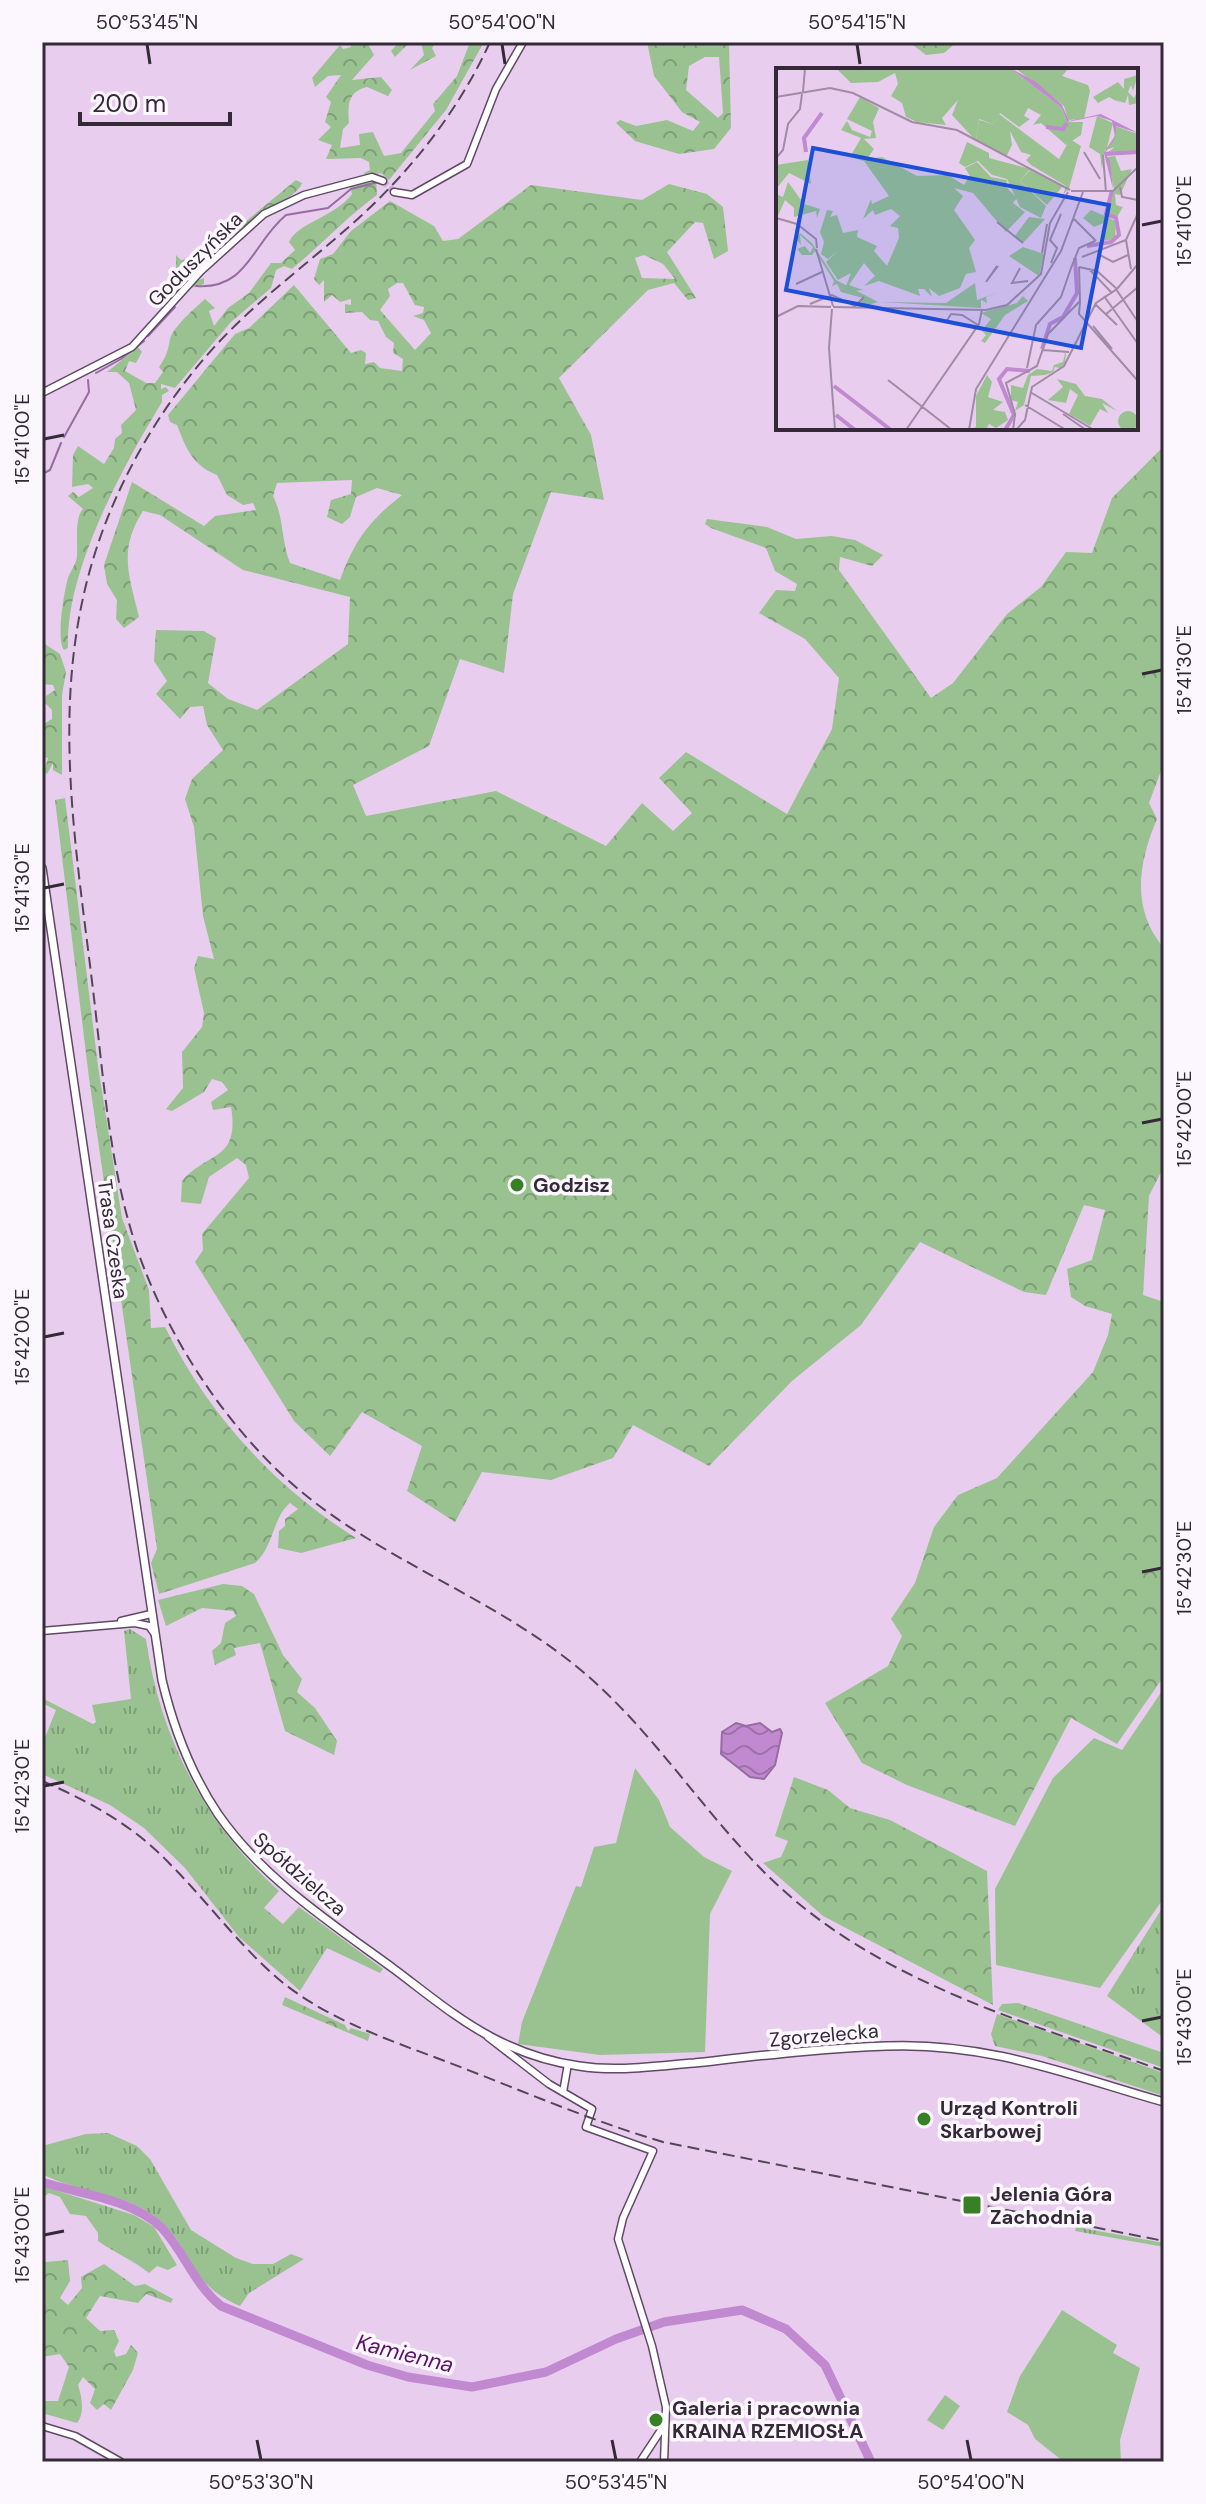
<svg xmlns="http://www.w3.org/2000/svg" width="1206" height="2504" font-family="'DM Sans',sans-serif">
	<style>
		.grass { fill: url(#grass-tufts) }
		.forest { fill: url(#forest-crowns); fill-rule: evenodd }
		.garden { fill: #9ac291 }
		.water { fill: url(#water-waves); stroke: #976ca1; stroke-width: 2 }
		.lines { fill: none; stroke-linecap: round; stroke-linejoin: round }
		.stream { stroke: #976ca1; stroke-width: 2 }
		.river { stroke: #c189cf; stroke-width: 9 }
		.secondary-tunnel { stroke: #c4acca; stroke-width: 6; stroke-dasharray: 6 3; stroke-linecap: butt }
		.secondary-casing { stroke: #604965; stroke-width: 9 }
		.primary-casing { stroke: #604965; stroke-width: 10 }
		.secondary { stroke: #fff; stroke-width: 6 }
		.primary { stroke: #fff; stroke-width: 7 }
		.rail { stroke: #534657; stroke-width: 2; stroke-dasharray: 12 6; stroke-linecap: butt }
		.ticks { fill: none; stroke: #342a37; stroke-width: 3 }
		.poi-dot { fill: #388025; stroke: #fcf7fe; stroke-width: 3 }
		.labels { text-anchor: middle; stroke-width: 7; stroke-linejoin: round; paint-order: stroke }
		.street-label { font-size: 20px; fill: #342a37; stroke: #fcf7fe }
		.poi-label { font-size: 20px; font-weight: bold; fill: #342a37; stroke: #fcf7fe; text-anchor: start }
		.water-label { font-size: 22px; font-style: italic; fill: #581167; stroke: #fcf7fe }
		.inset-river { fill: none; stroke: #c189cf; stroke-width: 4 }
		.inset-road { fill: none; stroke: #a08ca5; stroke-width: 2 }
		.view { fill: #1d4ed8; fill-opacity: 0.15; stroke: #1d4ed8; stroke-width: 4 }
		.inset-edge { fill: none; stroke: #342a37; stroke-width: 4 }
		.neatline { fill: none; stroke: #342a37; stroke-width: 3 }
		.ticks-label { font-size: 20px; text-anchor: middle; fill: #342a37 }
	</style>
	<defs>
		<pattern id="grass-tufts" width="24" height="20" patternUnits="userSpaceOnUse" patternTransform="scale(2)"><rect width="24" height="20" fill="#9ac291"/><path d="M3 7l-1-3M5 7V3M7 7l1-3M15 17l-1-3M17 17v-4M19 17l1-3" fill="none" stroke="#7e9e77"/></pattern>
		<pattern id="forest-crowns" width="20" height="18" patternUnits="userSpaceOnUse" patternTransform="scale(2)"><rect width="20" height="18" fill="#9ac291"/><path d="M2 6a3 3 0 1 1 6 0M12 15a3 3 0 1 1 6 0" fill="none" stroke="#7e9e77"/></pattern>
		<pattern id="water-waves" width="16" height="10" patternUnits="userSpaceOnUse" patternTransform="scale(2)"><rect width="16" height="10" fill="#c189cf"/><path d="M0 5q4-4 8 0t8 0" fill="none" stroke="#9e70a9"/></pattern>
	</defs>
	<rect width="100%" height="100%" fill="#e8cdef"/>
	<g class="grass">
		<path d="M130 1629 146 1639C160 1739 206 1825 279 1891L264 1908 283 1924 299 1907 383 1969 380 1973 327 1948 300 1991 239 1937 185 1868 144 1828 110 1805 42 1774V1745L56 1710 42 1703V1698L93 1724 96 1722 92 1705 131 1699 124 1631Z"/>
		<path d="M1164 1905V2038L1107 1996Z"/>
		<path d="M108 2133 137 2146 150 2159 191 2230 236 2258 253 2264H273L291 2254 304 2259 249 2293 240 2306C187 2284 194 2248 157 2218 125 2192 78 2193 42 2174V2146L86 2134Z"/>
		<path d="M42 2186 134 2215 154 2227 177 2265 168 2270 157 2266 149 2273C133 2260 115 2253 98 2241V2233L86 2216 70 2214 60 2197 49 2193 42 2198Z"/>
		<path d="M1076 2227 1164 2243V2247L1075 2231Z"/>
	</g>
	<g class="forest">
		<path d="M350 42H367L374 55 352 80 381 77 392 90 388 96 367 87C347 92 348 105 349 123L343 129 340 148 360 145 359 134 373 132 384 156 401 153 435 111 433 104 457 76 470 42H484L446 110 389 180 381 173 366 176 364 173 370 170 369 162 361 158 326 159 332 145 318 140 331 127 325 122 331 102 326 97 341 75 328 76 315 87 312 78 340 45 343 49 351 47Z"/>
		<path d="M399 42H436L432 48 436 56 410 70 424 55 421 43 408 44 395 57 391 51Z"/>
		<path d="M647 42H729L731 128 714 149 679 154 635 141 616 123 620 120 636 126 667 120 693 131 700 122 682 112 654 76ZM705 57H719L723 113 718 118 686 90 689 66Z"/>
		<path d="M909 42H957L944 53 926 55Z"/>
		<path d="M376 179 377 195C348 216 322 244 292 269L284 266 276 270 271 288 231 322 175 388 161 384V389L166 387 169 391 162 395V402C123 466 65 572 68 648L64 650C56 639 64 592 68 578 71 570 77 563 77 555 78 544 74 518 83 509L68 496 73 492 79 497 93 488 88 484 72 487 73 455 78 446 104 464 114 448 115 439 122 433 121 425 136 410 129 383 117 372H107L138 347 142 352 136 363 129 361 125 371 146 383H155L163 372 159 367C166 357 168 351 170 339 173 327 196 307 205 299L215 308 209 311 214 326 228 308 249 293 271 263H281L295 250 289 242C297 223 335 217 352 194L350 186Z"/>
		<path d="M296 180 302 183C296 199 251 220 236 233L234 231Z"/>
		<path d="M669 184 707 194 723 207 728 251 714 259 703 223 695 222 667 252 696 298 688 300 674 283 648 290 559 378 591 435 604 500 551 492 513 594 504 673 460 659 429 746 353 785 366 816 496 791 606 846 642 803 673 831 692 813 659 778 686 752 787 814 832 729 839 678 805 639 759 613 776 590 795 591 797 584 775 571 766 548 711 528 705 524 707 519 767 527 796 539 832 536 855 540 883 555 872 566 840 557 839 570 931 698 953 683 1007 614 1041 587 1066 552 1092 553 1112 498 1164 446V763L1149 803 1157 819C1138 863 1131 910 1164 948V1166L1149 1196 1143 1295 1164 1302V1676L1117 1744 1071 1718 1015 1826 907 1785 862 1763 825 1703 888 1666 902 1636 891 1619 915 1583 934 1527 958 1495 997 1478 1093 1372 1108 1335 1112 1314 1085 1306 1071 1297 1067 1269 1092 1260 1105 1210 1084 1205 1046 1295 1024 1292 920 1242 861 1325 792 1381 709 1466 633 1425 613 1458 551 1480 482 1472 455 1522 407 1491 422 1446 362 1412 330 1456 294 1421 195 1262 203 1250 202 1234 249 1178 246 1165 237 1158 209 1177 201 1204 181 1202 182 1181C207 1151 240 1162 231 1107L213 1110 211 1102 228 1090 222 1082 212 1079 204 1092 172 1111 166 1109 183 1088 182 1052 202 1027 204 1013 194 968 198 956 214 959 203 916 194 827 185 799 192 779 223 750 207 725 203 706 190 707 180 719 156 694 167 681 154 661 156 630 204 631 216 638 208 683 228 699 257 710 348 644 350 597 243 570 160 515 143 511C118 550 129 575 139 617L124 628 116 619 117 600 107 584 104 565 132 482 204 526 215 516 256 510 253 503 243 505 227 495 217 475C192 465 186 448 177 425L170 422 168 415 235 334 249 328 294 285 351 353 361 350 366 353 365 364 374 362 380 368 402 371 403 359 393 353 394 343 386 337 378 321 370 320 362 312 345 313V304L351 305V299L340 302 332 295 324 302V280L319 285 314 279 320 259 333 254 351 231 390 201 434 226 443 241 458 239 531 185 642 200ZM644 255 663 264 675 279 642 278 635 258ZM397 283H403L415 305 424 307 423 313 413 316 424 320 431 333 415 350 380 310 390 296 388 289ZM352 480 351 494 331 500 327 517 342 524 350 517 356 497 377 488 402 495C368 522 355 540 340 580L290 563C281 540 284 517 273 496L277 483Z"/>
		<path d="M176 255 181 260 199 256 203 264 190 277 192 283 204 278V284L191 288 181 273H176Z"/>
		<path d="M42 642 60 654 66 672 62 695V775L53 770V763L47 774 44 772 48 758 42 757V725L52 719V710L45 703 46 696 55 690 53 685 42 684Z"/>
		<path d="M65 798 98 1066 122 1218 149 1290 151 1328 165 1327C208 1414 274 1487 356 1538L301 1553 278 1548 279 1531 285 1526V1519L298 1509 290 1503C272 1518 274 1547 255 1563L159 1594 151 1563 157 1549 89 1078 55 800Z"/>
		<path d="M223 1584 242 1586 254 1594 283 1655 302 1679 297 1692 315 1708 337 1741 334 1755 285 1731 260 1643 234 1648 236 1655 215 1665 212 1651 221 1643 225 1623 236 1616 233 1611 202 1608 166 1626 158 1600Z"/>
		<path d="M794 1777 828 1790 850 1808 890 1820 987 1871 993 2005 823 1916 763 1863 781 1857 788 1841 775 1836Z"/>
		<path d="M285 1997 345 2025 348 2031 351 2028 370 2034 368 2041 282 2005Z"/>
		<path d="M1018 2003 1164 2053V2068L998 2010 1002 2004Z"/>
		<path d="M997 2014 1164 2073V2096L1042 2056 995 2046 991 2034Z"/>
		<path d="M42 2253 45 2262 68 2260 70 2281 60 2298 68 2305 82 2288 81 2277 104 2264 135 2286 145 2284 173 2299 171 2303 146 2294 138 2303 100 2296 86 2318 100 2331 114 2330 119 2341 114 2351 116 2357 126 2354 131 2345 138 2353 133 2370 111 2410 104 2404 97 2410 90 2403 95 2389 83 2377 78 2385C82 2397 85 2413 77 2423L42 2413V2401H58L69 2367 60 2354 42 2357Z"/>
	</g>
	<g class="garden">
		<path d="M1164 1688V1898L1100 1988 996 1965 995 1889 1053 1778 1094 1738 1122 1750Z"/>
		<path d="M635 1768 659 1800 670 1827 704 1857 732 1871 710 1914 705 2052 600 2055 518 2044 522 2022 576 1886 581 1887 594 1847 616 1843Z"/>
		<path d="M1062 2310 1117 2345 1113 2353 1140 2368 1120 2440 1121 2462H1064L1035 2439 1028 2425 1007 2412 1020 2376Z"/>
		<path d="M945 2395 960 2406 943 2430 927 2420Z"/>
	</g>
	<path class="water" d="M736 1723 746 1726 760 1723 772 1732 780 1729 782 1733 775 1765 764 1779 750 1777 721 1754 722 1732Z"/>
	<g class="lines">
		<g class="stream">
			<path d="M196 286C248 290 252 243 286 215L328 208 351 189 378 182"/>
			<path d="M148 336 175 307"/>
			<path d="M96 373 121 359 144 341"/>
			<path d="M64 437 89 392 88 380"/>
			<path d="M42 474 50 470 61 443"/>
		</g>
		<path class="river" d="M42 2182C80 2194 133 2199 162 2228 185 2253 194 2284 221 2306L367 2365 408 2377 472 2387 546 2372 616 2339 664 2322 742 2310 786 2329 825 2365 871 2462"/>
		<path class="secondary-tunnel" d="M383 181 394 192"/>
		<defs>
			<g id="secondary">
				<path d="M394 192 412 195 467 164 496 89 523 42"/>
				<path d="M42 393 132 347 201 271 264 214 304 195 372 177 383 181"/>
				<path d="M121 1621 151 1614"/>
				<path d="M42 1631 135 1623 149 1626 154 1633"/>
				<path d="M488 2037 549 2084 592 2109 586 2127 653 2151 623 2218 618 2239 652 2346 666 2407 664 2462"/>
				<path d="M563 2092 568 2064"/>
				<path d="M42 2426 75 2436 121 2462"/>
				<path d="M640 2462 665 2424"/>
			</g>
			<path id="primary" d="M42 868 162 1680C173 1726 191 1774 218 1814 263 1879 331 1923 394 1969 426 1993 458 2020 493 2038 520 2052 550 2062 579 2066 617 2072 656 2066 694 2063 758 2056 823 2048 887 2046 988 2042 1069 2075 1164 2102"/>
		</defs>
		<use href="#secondary" class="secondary-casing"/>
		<use href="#primary" class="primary-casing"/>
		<use href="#secondary" class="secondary"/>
		<use href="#primary" class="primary"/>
		<g class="rail">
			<path d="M490 42C460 108 414 167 361 216 314 259 262 296 218 343 169 396 130 459 104 527 45 684 75 836 94 998 104 1083 110 1171 138 1252 167 1333 215 1409 276 1469 365 1556 488 1592 582 1671 652 1730 701 1809 765 1873 874 1982 1023 2021 1164 2071"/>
			<path d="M42 1781C89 1801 134 1826 169 1863 208 1902 240 1947 282 1982 334 2024 402 2044 463 2068 530 2094 595 2122 663 2142L1164 2241"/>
		</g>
	</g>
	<path class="ticks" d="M147 44 150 64M502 44 505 64M857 44 860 64M1142 225 1162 221M44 439 64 435M1142 674 1162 670M44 888 64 884M1142 1123 1162 1119M44 1337 64 1333M1142 1572 1162 1568M44 1786 64 1782M1142 2021 1162 2017M44 2235 64 2231M257 2440 261 2460M612 2440 616 2460M967 2440 971 2460"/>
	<g class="poi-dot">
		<circle cx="517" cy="1185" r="8"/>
		<circle cx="924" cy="2119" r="8"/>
		<rect x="962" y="2195" width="20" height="20" rx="4"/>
		<circle cx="656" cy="2420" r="8"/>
	</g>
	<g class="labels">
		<g class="street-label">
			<text transform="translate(195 259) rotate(-45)" y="7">Goduszyńska</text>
			<text transform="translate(113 1239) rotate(82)" y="7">Trasa Czeska</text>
			<text transform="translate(300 1874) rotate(41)" y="7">Spółdzielcza</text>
			<text transform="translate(824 2035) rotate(-5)" y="7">Zgorzelecka</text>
		</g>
		<g class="poi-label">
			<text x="533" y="1192">Godzisz</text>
			<text x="940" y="2115">Urząd Kontroli<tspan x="940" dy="23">Skarbowej</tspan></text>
			<text x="990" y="2201">Jelenia Góra<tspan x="990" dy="23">Zachodnia</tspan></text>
			<text x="672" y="2415">Galeria i pracownia<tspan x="672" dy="23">KRAINA RZEMIOSŁA</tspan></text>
		</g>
		<g class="water-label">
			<text transform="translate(405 2353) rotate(14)" y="8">Kamienna</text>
		</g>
	</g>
	<g transform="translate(776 68)">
		<rect width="362" height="362" fill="#e8cdef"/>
		<path d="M223 46 283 91 294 71 305 78 293 120 287 127 290 118 255 97 250 92 255 87 245 84 234 63 236 77 230 89 200 72 203 52 217 56ZM339 58 362 66V84L329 86 338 80ZM339 88 345 103 356 101 344 127 339 126 340 137 347 139 341 149 331 145 338 121 331 89ZM254 102 287 118 271 137 244 113ZM251 223 247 228 252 233 229 247 209 275 205 273 210 267 202 259 207 261 215 251 205 245 241 235ZM211 307 216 314 212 329 227 334 217 342 229 344 232 352 220 360 213 356 210 362 195 361 200 359V328Z" fill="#9ac291"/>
		<path d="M60 0H234L286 40 291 54H307L305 67 290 77 265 55 257 57 265 47 252 40 248 48 254 51 243 59 224 45 217 56 203 51 200 73 176 47 182 32 166 50 170 57 141 54 130 49 126 35 115 28 122 16 119 5 102 14 75 15ZM239 0H293L286 8 312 17 314 23 308 51 292 52 288 38ZM362 7 357 23 355 17 352 24 358 30 362 22V35L353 37 352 27 349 35 339 32 349 38 333 29 322 35 317 29 342 14 348 21V11ZM84 29 103 40 97 54 100 70 88 71 98 81 91 91 106 89 141 108 172 107 188 117 194 108 189 100 201 94 215 109 231 112 230 119 241 130 237 135 249 144 230 164 197 125 178 120 187 128 178 142 199 172 193 180 200 204 190 206 184 220 163 228 153 220 156 229 148 221H142L144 228 103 213 88 218 99 208 88 195 73 217 87 222 79 223 70 218 75 205 62 212 50 194 62 183 52 191 45 186 48 174 44 164 51 142 57 143 54 149 61 147 67 165 82 162 81 169 101 178 98 183 111 198 123 170 122 160 114 158 124 148 115 141 99 147 97 142 87 151 95 131 96 136 113 128 88 93 74 89 85 70 65 62 71 53 76 62 94 69 96 63 71 51ZM321 48 337 55 331 80 343 62 339 79 329 82 326 101 324 86 313 79ZM32 92 35 116 13 105 0 121V97ZM12 114 28 136 44 141 41 150 40 143 18 149V140L9 132 1 150 0 126 7 129ZM253 149 269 151 247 175 238 169ZM15 160 24 165 36 175 60 212 102 234 82 240 87 230 65 224 61 216 56 218 58 213 39 183 36 187H26L21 181 29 178 34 185 37 179 24 167 25 177 18 169 24 166ZM199 215 201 232 225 223 210 229 211 235 205 232V240L105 234 170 235ZM283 283 290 285 289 295 284 300 279 299 277 304 269 307 255 308 248 337 239 343 242 334 235 332V317L247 320 252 307 261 301 276 303 278 297 287 294 289 285ZM281 311 300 316 309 328 326 331 341 343 326 335 332 345 324 341 314 358 304 352 293 346 302 327 294 321 290 335 272 332 287 319ZM342 353a10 10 0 1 1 20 0a10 10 0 1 1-20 0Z" fill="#9ac291"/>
		<path d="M191 74 213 85V90L254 101 244 113 270 138 265 150 244 139 231 111 216 107 202 93 189 99 183 95ZM315 142 340 153 339 171 326 173 330 154 318 159 307 150ZM247 179 268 186 263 208 233 188Z" fill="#9ac291"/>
		<path d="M234 0 260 14 286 37 293 53 325 46 362 65 340 58 339 70 329 85 334 93 337 121 328 85 339 68 336 53 321 48 291 54 286 40Z" fill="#c189cf"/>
		<path class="inset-river" d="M270 59 287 61 291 55M30 84 28 70 46 45M329 86 362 84M311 178 335 174 343 167 340 150 330 146 336 122M266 281 274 256 287 249 301 225 299 190M58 318 115 362M60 347 79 362M229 362 238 347 223 311 231 301 254 303"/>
		<path class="inset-road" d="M27 24 29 0M0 29 54 20 77 25 136 54 181 62 294 122M308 84 324 111M327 87 330 124M0 90 7 82 12 56 24 41 26 26M344 119 346 129 362 132M295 123H337L362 99M0 150 21 156 40 171 41 180M298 151 320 173M221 154 247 175M350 172 355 201M40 181 57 238M266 185 271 156M322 186 337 194 352 187M306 189 350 172 362 145M275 195 281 180 274 172 285 146M221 198 210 214 222 198M303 199 321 203 341 221M244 200 236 215 252 213M295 200 303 180 319 173M313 201 335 224M20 216 46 204M340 221 362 254M328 228 362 276M304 234 303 246 362 313M34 236 56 227 79 238 88 229M319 236 341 257M57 239 210 242 231 237 265 206 274 155 292 124M56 241 53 280 59 362M329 247 362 219M0 249 22 238 55 239M170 254 175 246 186 247 202 257M317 258 336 281M267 282 293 284M251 300 260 257 285 229 295 200M112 312 176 362M254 324 318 362M249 337 290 362M287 346 310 362M130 362 203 256 206 242M193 362 200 321 285 183 307 124M237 362 239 346 230 315 261 298 272 266 304 233 303 199M240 362 249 352 256 319 288 298 320 235 341 221 362 196"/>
		<path class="view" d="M37 80 333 137 305 280 10 222Z"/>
		<rect width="362" height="362" class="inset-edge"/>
	</g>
	<rect width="1206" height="2504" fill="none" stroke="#fcf7fe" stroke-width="88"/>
	<path d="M80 112v12h150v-12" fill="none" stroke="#342a37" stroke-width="4"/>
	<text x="92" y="112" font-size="24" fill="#342a37" stroke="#fcf7fe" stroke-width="6" paint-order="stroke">200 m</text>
	<rect x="44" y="44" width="1118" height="2416" class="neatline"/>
	<g class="ticks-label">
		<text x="147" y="29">50°53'45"N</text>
		<text x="502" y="29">50°54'00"N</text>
		<text x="857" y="29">50°54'15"N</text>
		<text transform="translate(1184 221) rotate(-90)" y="7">15°41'00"E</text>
		<text transform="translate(22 439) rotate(-90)" y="7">15°41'00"E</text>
		<text transform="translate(1184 670) rotate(-90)" y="7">15°41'30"E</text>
		<text transform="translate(22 888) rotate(-90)" y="7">15°41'30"E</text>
		<text transform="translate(1184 1119) rotate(-90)" y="7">15°42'00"E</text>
		<text transform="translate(22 1337) rotate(-90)" y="7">15°42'00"E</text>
		<text transform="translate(1184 1568) rotate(-90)" y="7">15°42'30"E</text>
		<text transform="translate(22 1786) rotate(-90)" y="7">15°42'30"E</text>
		<text transform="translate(1184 2017) rotate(-90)" y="7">15°43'00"E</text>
		<text transform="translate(22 2235) rotate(-90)" y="7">15°43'00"E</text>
		<text x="261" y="2489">50°53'30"N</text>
		<text x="616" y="2489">50°53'45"N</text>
		<text x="971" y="2489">50°54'00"N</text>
	</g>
</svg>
